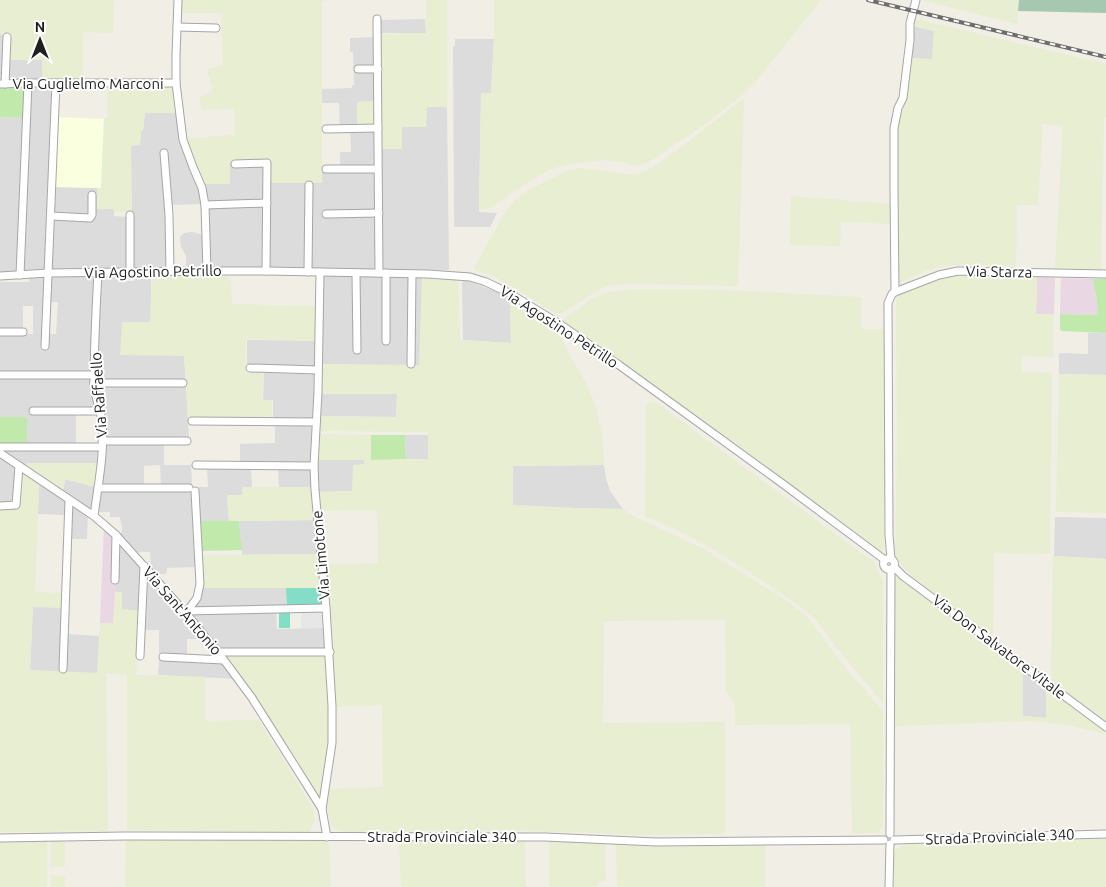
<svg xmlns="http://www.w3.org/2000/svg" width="1106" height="887" font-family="Ubuntu,sans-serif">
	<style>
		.residential { fill: #dddcdc }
		.industrial { fill: #e9d7e3 }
		.education { fill: #faffdf }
		.farmland { fill: #e8eed1 }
		.grass { fill: #c2e9ac }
		.cemetery { fill: #a7c8b0 }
		.pitch { fill: #84dec7 }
		.parking { fill: #e7e7e7 }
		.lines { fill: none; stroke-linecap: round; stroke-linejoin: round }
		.minor-casing { stroke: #a6a6a6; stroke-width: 9 }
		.minor { stroke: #fff; stroke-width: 7 }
		.rail-casing { stroke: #6d6d6d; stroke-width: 4 }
		.rail { stroke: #fff; stroke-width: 2; stroke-dasharray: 5.5; stroke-linecap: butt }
		.labels { text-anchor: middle; stroke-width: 4; stroke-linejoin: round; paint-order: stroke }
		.street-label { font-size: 15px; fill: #1f1f1f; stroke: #fff }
	</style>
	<rect width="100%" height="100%" fill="#f0eee5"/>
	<g class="residential">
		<path d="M425 19 426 33H380V20Z"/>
		<path d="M914 26 934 31 932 60 912 58Z"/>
		<path d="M0 34 10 35 42 60V81L0 82Z"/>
		<path d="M374 37 376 90 373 101 357 102 402 127 427 106 447 107 449 270 210 267 203 184H229L230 162H266L272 183H322V167H340V152H351L350 131H340L339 103H322V89L352 88V85H354L353 52H350V38Z"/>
		<path d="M455 39H494L491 93H481L479 212 497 213 490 227H454L453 47 455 46Z"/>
		<path d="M53 86 47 269 23 270 31 87Z"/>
		<path d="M145 113H178L201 192 202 204 170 205 172 268H132L131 146 140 144 141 131H143Z"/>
		<path d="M0 117 25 118 18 273H0Z"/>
		<path d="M55 187 97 188V209H114V216L128 217V268L51 269Z"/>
		<path d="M192 232 204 235V266H186V256L181 247 180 237 184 233Z"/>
		<path d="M323 275 422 278 420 366 322 364Z"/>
		<path d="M45 276 48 334H56L58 302H49L50 277 95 276 93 373 22 371V373H0V335L33 334V306H23V329L0 330V282H29V278Z"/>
		<path d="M99 277H123V281H134L135 279H151V323L184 355 186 380H97Z"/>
		<path d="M464 280 498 292 510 298 511 343 463 340 462 284Z"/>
		<path d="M1088 333H1106V375L1059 374V353L1088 354Z"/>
		<path d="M247 340 316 341V366H247Z"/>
		<path d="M264 373 316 374 314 419H273V400H263Z"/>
		<path d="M0 378H93V391L95 410 97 414 76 415V445L27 444V417H0Z"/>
		<path d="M97 385 186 386 189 439H105Z"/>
		<path d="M322 394H397L396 417 321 416Z"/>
		<path d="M275 424 314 425 312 462H240V444L275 443Z"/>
		<path d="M405 435H428V459H406Z"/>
		<path d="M104 443 164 444V465H191L192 486 161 487 160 465 144 466V487L101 486Z"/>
		<path d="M0 450H99L98 463H27L26 469Z"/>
		<path d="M0 458 16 468 15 502 0 503Z"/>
		<path d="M317 460H364L365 465 353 466V491L318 492Z"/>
		<path d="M604 465 606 479 610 491 623 509 574 508 513 505 512 466Z"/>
		<path d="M207 468H251L252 487 242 488V495L227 496 229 521H200L196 487H208Z"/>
		<path d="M278 468H311L312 487 279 488Z"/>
		<path d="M65 479 95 487 92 511 63 493Z"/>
		<path d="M39 483 67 502 66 515 38 514Z"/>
		<path d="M192 491 196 567 167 568 166 574H156L151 569 150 552H136L120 534 122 531V525H121L120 517H110V512H98L101 492Z"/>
		<path d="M72 505 88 515 87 539H71Z"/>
		<path d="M1055 517 1106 518V559L1054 556Z"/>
		<path d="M315 520 318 554 242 555 239 521Z"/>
		<path d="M119 540 142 568 141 611 122 610V592H115Z"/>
		<path d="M146 575 162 590 204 639H187V656L159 655V630H145Z"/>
		<path d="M202 588H286L287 606 195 607Z"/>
		<path d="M33 606 63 608 60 672 30 670Z"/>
		<path d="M276 611 277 629 326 628 328 650 220 651 190 615 191 613Z"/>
		<path d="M67 634 99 636 98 673 65 672Z"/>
		<path d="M159 660 222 662 236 679 158 675Z"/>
		<path d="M1023 670 1046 687V718L1023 716Z"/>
	</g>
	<g class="industrial">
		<path d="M1037 277 1055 278 1054 314H1036Z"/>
		<path d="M1061 278 1093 279 1097 301 1096 304 1098 307V311L1097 315 1060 314Z"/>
		<path d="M104 527 114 537 117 582 113 623H100Z"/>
	</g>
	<path class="education" d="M57 117 104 119 101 188 55 187Z"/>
	<g class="farmland">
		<path d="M0 0H114L113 33 83 32V80L42 81V60H9L10 35 0 34Z"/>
		<path d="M182 0H328L322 1V183H272V179H266V162H230V184H203L188 147 187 138 235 135 234 109 201 110 200 97 212 91V86L207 69 223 65 221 13H181Z"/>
		<path d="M426 0H447V107H427L426 127H402V149H381L380 34 426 33Z"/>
		<path d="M494 0H821L758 79 739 98 698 129 652 160 637 166 630 165 624 162 604 160 569 164 551 169 525 184 492 207 479 210 481 93H491L494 39Z"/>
		<path d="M924 0H1019L1017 24 924 1Z"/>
		<path d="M916 19 1106 64V117H1104L1101 269 1055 268 1063 126 1043 124 1038 205H1017L1016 266 953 265 941 267 927 270 896 284 897 138 899 123 909 84 912 58 932 59 934 31 914 26Z"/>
		<path d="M108 85H173L177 113H145L143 131H141L140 145 131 146 132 212H114L113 209H97V188H101L104 119 107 118Z"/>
		<path d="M744 98 738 286 643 284H627L608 286 598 290 561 314 554 313 518 290 489 274 475 270 474 268 499 223 507 210 515 200 529 190 546 181 567 171 581 168 624 174H638L653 167 675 152Z"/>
		<path d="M376 101V126H357V102Z"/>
		<path d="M791 196 892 204V224L841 222 840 246 790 245Z"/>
		<path d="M943 274H971L1037 277 1036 314H1054L1053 357 1022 356 1021 372 1052 373 1050 554 994 553 993 637 910 575 899 561 895 553 897 445 896 298 901 293Z"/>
		<path d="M152 275 227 276 229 279 231 281 232 304 317 306 316 341 246 339 245 373H263L262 400H272V419L188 420 184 356 120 355 122 322H150Z"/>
		<path d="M422 278 457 280 458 282 460 340 511 343 510 298 558 330 563 343 587 385 595 404 602 435 604 465 513 466V505L574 508 623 509 633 516 704 549 790 603 808 618 850 674 883 711V826L878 832 872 833H852L850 724 735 725V708L731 697 726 692 725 620 604 621 603 723 725 722V834L636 835 600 833 487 830 348 832 342 831 335 829 331 825 327 807 328 789 383 787 382 705 335 707 332 632 326 565 378 563 377 510 320 511 318 492 352 491 353 465 365 464 364 460H317L318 434 371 435V460L428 459V432L319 431 321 416 396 417 397 394H322V364L419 365Z"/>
		<path d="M702 289 861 297V329H884V550L883 552 881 553 562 321 593 298 609 292 636 289Z"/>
		<path d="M1059 374 1106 375V513L1056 512Z"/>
		<path d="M650 402H655L868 558 873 559 883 582V703L836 647 815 619 798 605 760 579 708 546 677 530 645 516 646 407Z"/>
		<path d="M27 463H98L95 487 65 479 63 493 26 469Z"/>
		<path d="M23 472 39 483 35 592 64 593 63 608 33 607 30 670 97 673 100 623H113L115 592H122V609L141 611 139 658H137L136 675 205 677V721L259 720 310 803 314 812V821L310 832 127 830V675L106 673 108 831 0 832V509L21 508Z"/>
		<path d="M242 487H312L315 520 229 521 227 495H242Z"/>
		<path d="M318 554 322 588H202L203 578 202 555Z"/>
		<path d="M1053 556 1106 559V722L1051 680Z"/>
		<path d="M895 578H899L1023 670V716L1046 718V687L1106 732V734L1068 725 1030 721 895 726Z"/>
		<path d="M328 655 330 741 320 798H318L243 680 224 656Z"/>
		<path d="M1054 839H1106V887H894V854L897 849 903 845Z"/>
		<path d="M126 840 327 841 329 846 331 887H125Z"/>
		<rect x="0" y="841" width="47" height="46"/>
		<rect x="51" y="841" width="14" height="26"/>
		<path d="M399 841H505L525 842 526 887H401Z"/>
		<path d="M549 841 605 844 606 881 598 882 597 887H549Z"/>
		<path d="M616 844 654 847 765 845V887H617Z"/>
		<path d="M51 875 65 876V887H51Z"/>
	</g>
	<g class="grass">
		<path d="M26 87 25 118 0 117V88Z"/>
		<path d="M1093 279H1106V333L1062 331 1060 330V314L1097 315 1098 307 1096 304 1097 301Z"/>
		<rect x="0" y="417" width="27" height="27"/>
		<path d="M371 435H405L406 459 371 460Z"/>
		<path d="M200 521H239L242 550 202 551Z"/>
	</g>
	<path class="cemetery" d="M1019 0H1106V13L1018 11Z"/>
	<g class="pitch">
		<path d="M286 588H322V606H287Z"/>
		<rect x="279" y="612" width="11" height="16"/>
	</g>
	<path class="parking" d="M301 612H324L326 628H301Z"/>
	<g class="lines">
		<defs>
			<g id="minor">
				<path d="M178 0 176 56V83L183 140 193 167 202 188 205 205 207 271"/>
				<path d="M377 19 379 273"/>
				<path d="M177 27 216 28"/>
				<path d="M358 69H378"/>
				<path d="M0 84 28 83H176"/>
				<path d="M5 84 7 37"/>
				<path d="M326 129 378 128"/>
				<path d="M164 153 169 215 170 271"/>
				<path d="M235 164 267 163 266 271"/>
				<path d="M326 169H378"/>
				<path d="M205 205 267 203"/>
				<path d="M326 214 379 213"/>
				<path d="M130 215V272"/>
				<path d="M51 216 90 218 92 215V195"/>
				<path d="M308 272 309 185"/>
				<path d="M320 272 318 392 314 466 315 490 326 608 332 706V743L322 809 327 837"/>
				<path d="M356 273 357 350"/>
				<path d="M20 275 28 83"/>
				<path d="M0 276 48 273 207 271H266L428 274 470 277 486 282 509 293 558 323 619 365 783 484 885 560"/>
				<path d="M895 292 939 275 958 271 1106 274"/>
				<path d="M0 332H23"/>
				<path d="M386 341V273"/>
				<path d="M45 346 56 83"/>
				<path d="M411 364 412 274"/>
				<path d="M250 368 318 370"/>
				<path d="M0 375H95"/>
				<path d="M94 383H183"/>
				<path d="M33 411H99"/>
				<path d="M192 421 316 422"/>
				<path d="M102 441H187"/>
				<path d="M0 447H102"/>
				<path d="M0 453 94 516 116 535 184 611 218 652 252 698 322 809"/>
				<path d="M196 465 314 466"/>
				<path d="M98 488H189"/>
				<path d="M0 506 16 505 19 466"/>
				<path d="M94 516C98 485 105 452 102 421 100 408 95 398 94 383 94 346 96 309 98 272"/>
				<circle cx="889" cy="564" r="5.5"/>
				<path d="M891 559 889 535 888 303 892 294 895 292 894 189V128L898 108 903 98 910 40V23L916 0"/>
				<path d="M894 567 903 576 1106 727"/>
				<path d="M115 580 116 535"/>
				<path d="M188 610 197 598 200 584 195 491"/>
				<path d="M184 611 326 608"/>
				<path d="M218 652H330"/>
				<path d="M140 656 144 566"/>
				<path d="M163 657 223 660"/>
				<path d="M63 669 69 500"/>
				<path d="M890 834 891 569"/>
				<path d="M0 838 125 836 545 837 656 842 884 840"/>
				<path d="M894 840 1106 834"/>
				<path d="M889 887 890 844"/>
			</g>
		</defs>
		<use href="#minor" class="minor-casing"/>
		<use href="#minor" class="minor"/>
		<defs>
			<path id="rail" d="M868 0 1106 57"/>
		</defs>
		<use href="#rail" class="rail-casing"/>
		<use href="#rail" class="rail"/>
	</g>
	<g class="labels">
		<g class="street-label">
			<text x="88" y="89">Via Guglielmo Marconi</text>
			<text transform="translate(153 272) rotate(-1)" y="5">Via Agostino Petrillo</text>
			<text transform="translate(999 272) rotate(1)" y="5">Via Starza</text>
			<text transform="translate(559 327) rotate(33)" y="5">Via Agostino Petrillo</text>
			<text transform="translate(99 395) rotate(-94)" y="5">Via Raffaello</text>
			<text transform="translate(321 555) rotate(-95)" y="5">Via Limotone</text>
			<text transform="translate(182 611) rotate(49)" y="5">Via Sant'Antonio</text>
			<text transform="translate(999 647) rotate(37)" y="5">Via Don Salvatore Vitale</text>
			<text x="442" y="842">Strada Provinciale 340</text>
			<text transform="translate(1000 837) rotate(-2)" y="5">Strada Provinciale 340</text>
		</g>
	</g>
	<g transform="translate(40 40)" stroke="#ffffff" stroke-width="4" paint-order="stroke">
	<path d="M0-4L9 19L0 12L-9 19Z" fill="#1f1f1f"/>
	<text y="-8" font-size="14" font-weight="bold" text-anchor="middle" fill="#1f1f1f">N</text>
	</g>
</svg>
